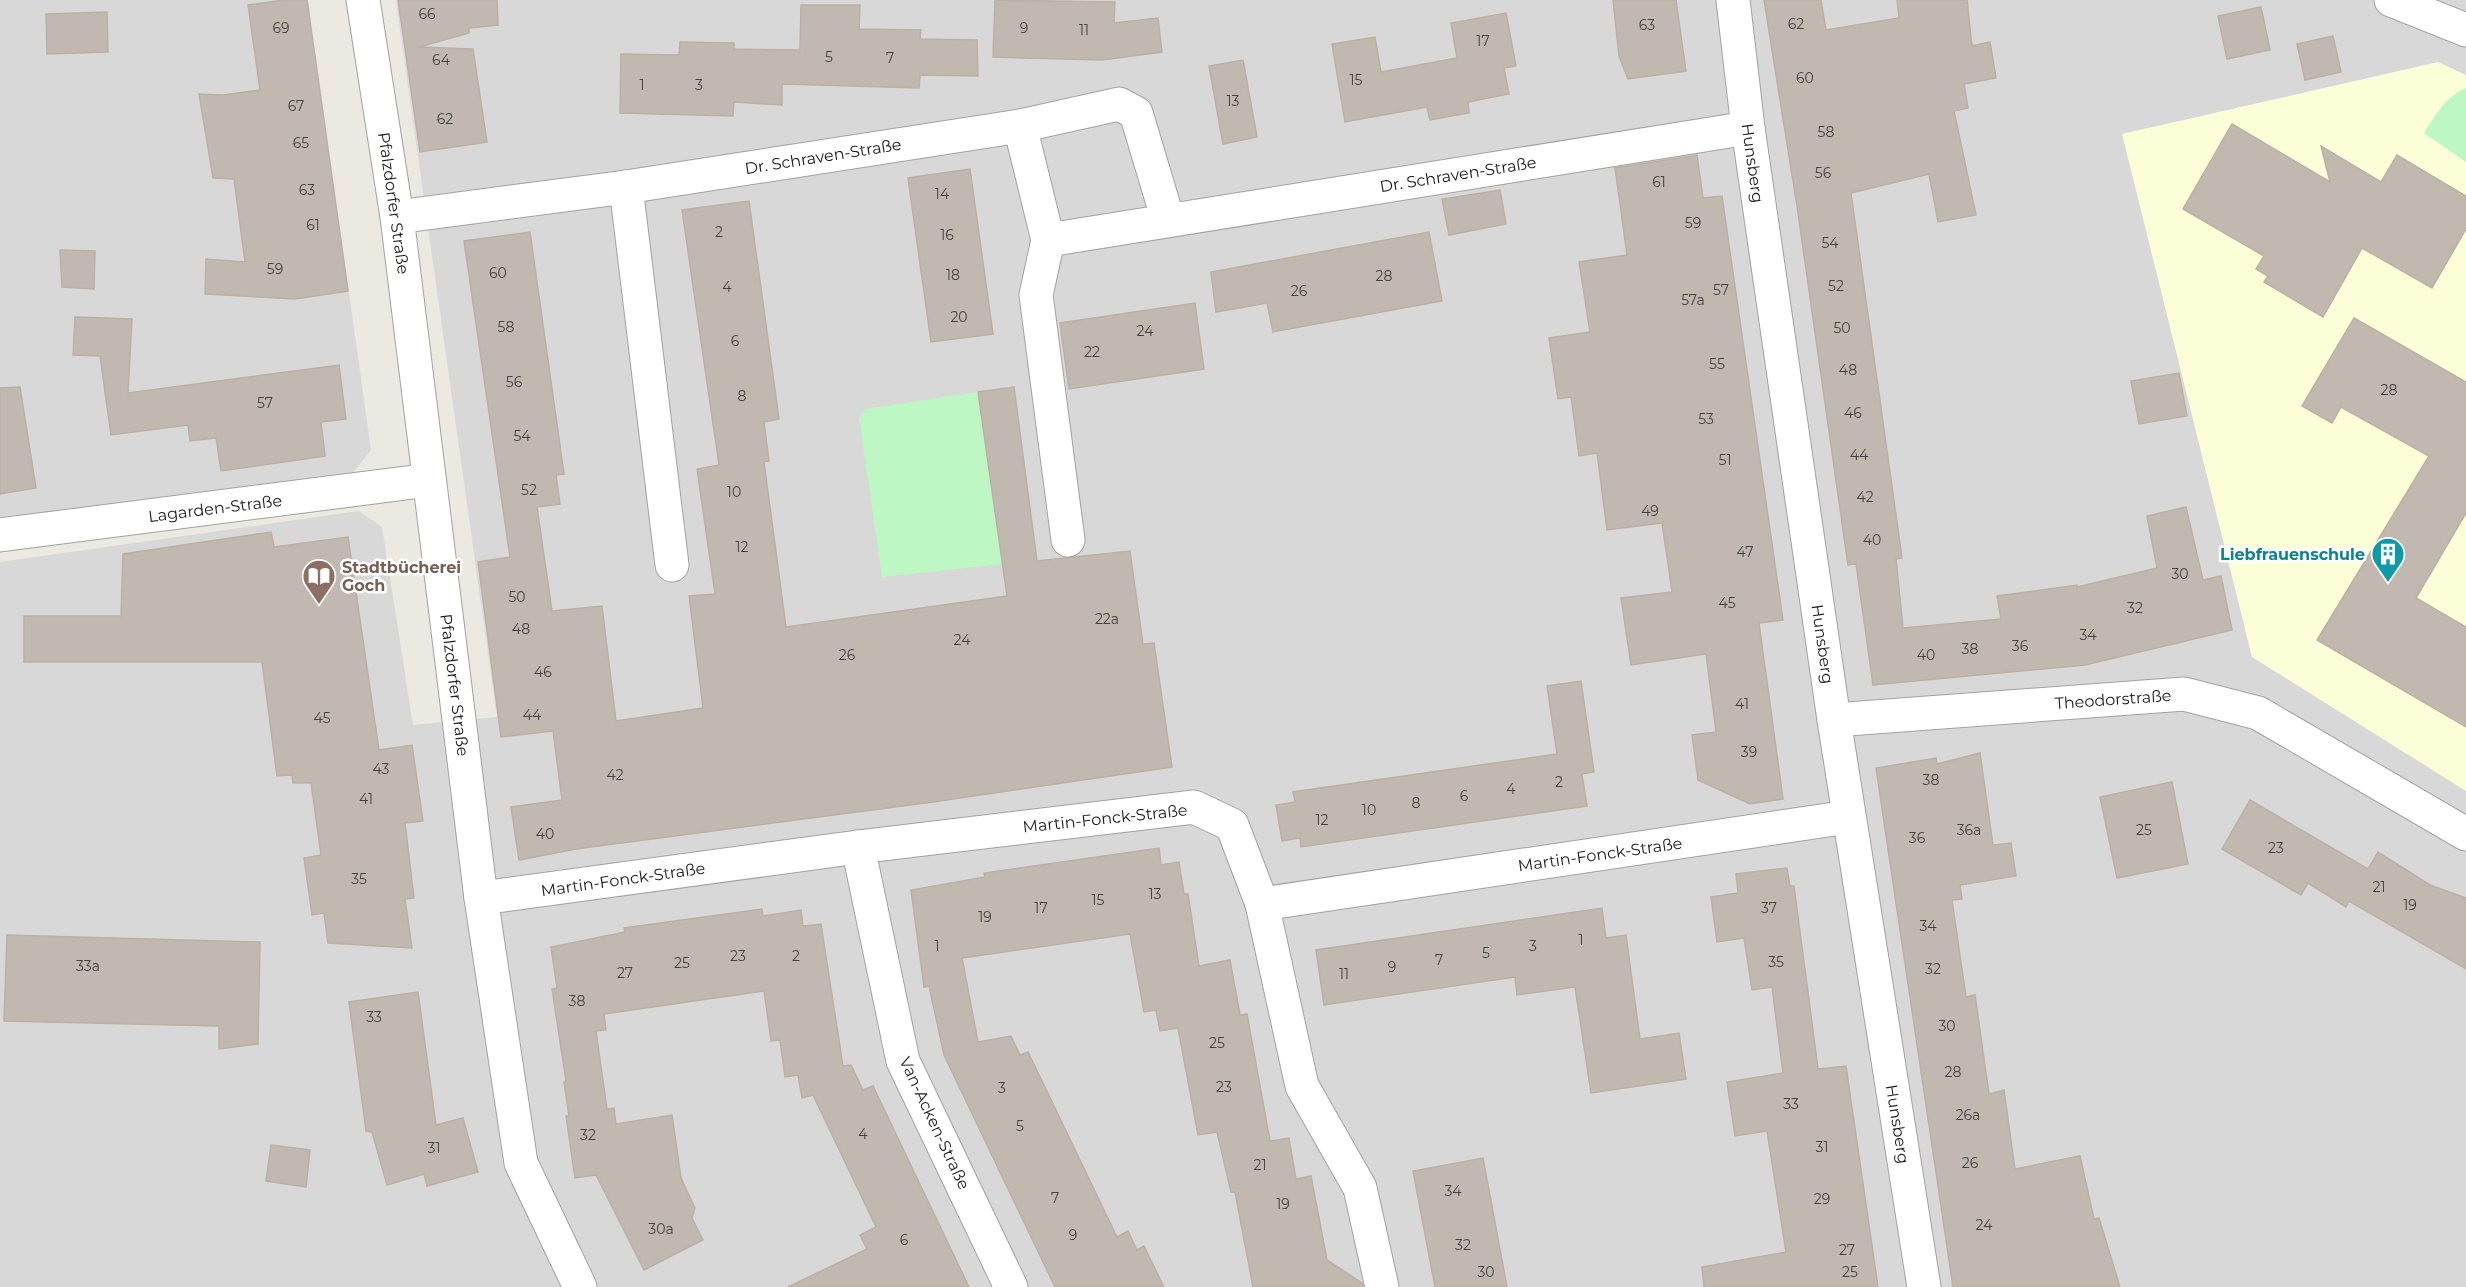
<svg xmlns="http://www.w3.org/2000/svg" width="2466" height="1287" font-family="Montserrat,sans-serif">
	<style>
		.residential { fill: #d9d8d8 }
		.education { fill: #fcfed8 }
		.park { fill: #bdf7c4 }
		.building { fill: #c1b8b0; stroke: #bdb0a3; stroke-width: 1.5 }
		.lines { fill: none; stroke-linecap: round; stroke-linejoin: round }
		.street-casing { stroke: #a2a2a2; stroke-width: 35 }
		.street { stroke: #fff; stroke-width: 33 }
		.labels { text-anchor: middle; stroke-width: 5; stroke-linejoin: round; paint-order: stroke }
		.number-label { font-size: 14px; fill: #444240 }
		.street-label { font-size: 16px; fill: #1b1b1b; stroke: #fff }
		.culture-label { font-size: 16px; font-weight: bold; fill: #0d838f; stroke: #fff; text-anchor: end }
		.education-label { font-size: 16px; font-weight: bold; fill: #785e54; stroke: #fff; text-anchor: start }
	</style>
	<rect width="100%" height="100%" fill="#ece9e0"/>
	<g class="residential">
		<path d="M0 0H308L371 450 353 473 0 524Z"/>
		<path d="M396 0H2466V1287H0V562L359 511 382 527 413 725 497 717Z"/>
	</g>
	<path class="education" d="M2438 62 2466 75V791L2252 657 2122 134Z"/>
	<g class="park">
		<path d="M2466 88V162L2424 133C2436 115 2445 97 2466 88Z"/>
		<path d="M978 392 1003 564 882 577 859 418 865 409Z"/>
	</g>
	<g class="building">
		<path d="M284 0H307L348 291 295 299 205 294 206 259 245 262 234 179 213 178 199 94 223 95 260 90 248 5Z"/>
		<path d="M398 0H497L498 25 469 28V33L419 47 473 49 487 142 420 152Z"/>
		<path d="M995 0 1115 2 1114 23 1158 18 1162 52 1102 60 993 57Z"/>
		<path d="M1613 0H1676L1686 71 1628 79 1619 56Z"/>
		<path d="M1764 0H1821L1826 30 1899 18 1897 0H1967L1972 46 1990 42 1996 78 1964 84 1968 108 1954 111 1976 215 1938 222 1929 174 1851 193 1902 558 1896 559 1903 628 2001 619 1997 596 2077 585V587L2157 568 2147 516 2186 507 2203 580 2221 576 2232 630 2085 665 1873 685 1856 564 1848 565 1797 206Z"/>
		<path d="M801 5H860L859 29 921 30 920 39 977 40 978 76 920 75 919 88 782 84V105L734 102 733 116 620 113 621 54 679 55 680 42 734 43V49L800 50Z"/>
		<path d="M2261 7 2270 50 2227 59 2218 16Z"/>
		<path d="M107 12 108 52 47 54 46 14Z"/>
		<path d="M1506 13 1516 66 1504 68 1509 94 1468 102 1469 113 1430 120 1427 107 1345 122 1332 44 1375 37 1381 72 1457 58 1451 23Z"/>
		<path d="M2333 36 2341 72 2305 80 2297 44Z"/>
		<path d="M1243 60 1257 137 1223 144 1209 66Z"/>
		<path d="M2232 124 2330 182 2321 146 2381 182 2397 155 2466 196V229L2432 288 2362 248 2323 317 2264 282 2268 276 2256 269 2264 256 2183 209Z"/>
		<path d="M1697 155 1703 198 1722 196 1783 620 1759 623 1783 799 1750 804 1698 780 1692 735 1716 732 1706 654 1631 665 1621 598 1672 592 1662 523 1607 530 1597 453 1579 456 1571 397 1558 399 1549 338 1590 332 1579 262 1627 255 1615 168Z"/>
		<path d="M970 169 993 334 931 342 908 178Z"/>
		<path d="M1500 190 1506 224 1449 235 1442 199Z"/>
		<path d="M749 201 779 419 764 422 769 461 764 462 786 627 1007 596 978 392 1014 387 1037 561 1130 551 1143 644 1154 643 1172 767 933 802 576 849 519 860 511 807 562 800 553 731 501 737 478 562 510 557 464 241 530 232 564 474 556 475 560 504 537 507 552 611 602 606 616 721 703 708 689 596 715 594 697 469 719 465 682 210Z"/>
		<path d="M1429 232 1442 301 1273 332 1267 303 1216 312 1211 272Z"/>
		<path d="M60 250 95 251 94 289 62 287Z"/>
		<path d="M1195 303 1204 369 1069 389 1060 323Z"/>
		<path d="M75 317 132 319 128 393 339 365 346 419 321 422 325 456 221 471 216 438 190 441 188 425 111 435 100 356 73 355Z"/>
		<path d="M2354 318 2466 382V513L2416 598 2466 627V727L2317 640 2429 456 2341 407 2332 423 2302 406Z"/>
		<path d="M2179 373 2187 416 2139 424 2131 381Z"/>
		<path d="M20 387 36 488 0 494V388Z"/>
		<path d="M271 532 274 547 348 537 379 750 412 745 423 821 405 823 414 898 405 899 412 948 328 943 324 913 312 915 304 858 321 855 311 783H293L292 775 277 776 262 662H24V616H121L123 554Z"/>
		<path d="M1581 681 1594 772 1582 774 1587 806 1301 847 1300 838 1282 841 1276 805 1295 802 1293 792 1557 754 1547 686Z"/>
		<path d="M1980 753 1993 845 2011 843 2016 876 1960 885 1962 899 1952 900 1966 997 1975 995 1989 1094 2004 1090 2015 1169 2080 1156 2094 1219 2099 1218 2120 1287H1953L1876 768 1936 758 1937 764Z"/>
		<path d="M2172 782 2188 864 2117 878 2100 797Z"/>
		<path d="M2250 800 2368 869 2378 852 2430 885 2466 898V969L2349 901 2346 907 2308 883 2301 895 2222 849Z"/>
		<path d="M1159 848 1161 865 1179 862 1184 894H1188L1199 966 1230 960 1240 1015 1247 1014 1270 1141 1289 1138 1296 1179 1311 1176 1327 1260 1362 1283 1363 1287H1253L1235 1192H1231L1217 1132 1198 1135 1178 1028 1160 1031 1156 1010 1144 1012 1130 934 962 958 978 1042 1011 1036 1020 1055 1028 1052 1117 1237 1128 1231 1137 1250 1144 1246 1164 1287H1055L944 1055 929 986 924 987 911 890 985 877 984 873Z"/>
		<path d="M1787 868 1790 886H1794L1818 1069 1846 1066 1878 1287H1704L1702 1267 1786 1252 1767 1131 1735 1136 1727 1082 1783 1073 1772 987 1752 990 1744 938 1717 942 1711 897 1738 893 1736 874Z"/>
		<path d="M1602 908 1606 938 1626 935 1640 1039 1679 1033 1686 1079 1591 1093 1575 987 1517 995 1515 977 1324 1005 1316 950Z"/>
		<path d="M762 909 763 916 801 910 803 926 821 924 843 1066 851 1065 863 1090 873 1086 969 1287H788L867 1249 860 1235 876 1227 813 1095 802 1098 798 1075 785 1077 780 1040 771 1041 764 991 604 1014 606 1030 596 1031 607 1109 614 1108 616 1124 672 1115 681 1178 695 1208 692 1218 703 1240 644 1270 596 1175 575 1178 566 1116H569L564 1082 566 1081 552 989 557 988 551 947 625 932 624 928Z"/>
		<path d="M7 935 260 942 258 1044 219 1049V1026L4 1021Z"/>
		<path d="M418 992 436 1125 463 1118 478 1172 427 1186 424 1174 387 1185 372 1132 366 1131 349 1002Z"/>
		<path d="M271 1145 310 1150 306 1187 266 1181Z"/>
		<path d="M1483 1158 1507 1287H1435L1413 1171Z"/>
	</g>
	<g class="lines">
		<defs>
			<g id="street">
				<path d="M363 0 397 217 481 898 521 1163 580 1287"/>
				<path d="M1733 0 1748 128 1834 720 1924 1287"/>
				<path d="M2391 0 2466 30"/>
				<path d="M1020 126 1048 240 1748 128"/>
				<path d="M626 187 672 565"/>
				<path d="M397 217 626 187 1020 126 1119 104 1136 113 1168 220"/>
				<path d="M1048 240 1036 295 1068 540"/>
				<path d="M0 535 429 480"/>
				<path d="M1834 720 2184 694 2258 713 2466 834"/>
				<path d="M858 847 903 1061 1011 1287"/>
				<path d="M481 898 858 847 1194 807 1232 825 1262 904 1848 817"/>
				<path d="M1262 904 1302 1086 1360 1188 1382 1287"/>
			</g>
		</defs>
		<use href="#street" class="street-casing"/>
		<use href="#street" class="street"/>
	</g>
	<defs>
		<symbol id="building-pin" viewBox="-11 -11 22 30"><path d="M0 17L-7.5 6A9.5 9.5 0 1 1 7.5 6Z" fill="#0f9aa8" stroke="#fff"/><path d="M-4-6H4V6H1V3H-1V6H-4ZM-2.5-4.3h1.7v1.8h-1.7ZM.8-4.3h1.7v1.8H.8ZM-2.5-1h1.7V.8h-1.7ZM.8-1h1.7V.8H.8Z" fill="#fff"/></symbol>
		<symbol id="library-pin" viewBox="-11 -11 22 30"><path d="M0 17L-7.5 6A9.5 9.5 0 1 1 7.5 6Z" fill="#8d6e63" stroke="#fff"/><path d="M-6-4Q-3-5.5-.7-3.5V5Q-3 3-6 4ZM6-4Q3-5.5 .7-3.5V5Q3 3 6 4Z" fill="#fff"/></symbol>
	</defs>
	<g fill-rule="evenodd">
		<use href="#building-pin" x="2369" y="535" width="38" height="52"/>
		<use href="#library-pin" x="300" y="557" width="38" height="52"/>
	</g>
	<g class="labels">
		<g class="number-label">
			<text x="427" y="19">66</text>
			<text x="1796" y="29">62</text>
			<text x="1647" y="30">63</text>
			<text x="281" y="33">69</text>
			<text x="1024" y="33">9</text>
			<text x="1084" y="35">11</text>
			<text x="1483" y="46">17</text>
			<text x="829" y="62">5</text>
			<text x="890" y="63">7</text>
			<text x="441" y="65">64</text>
			<text x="1805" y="83">60</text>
			<text x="1356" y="85">15</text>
			<text x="642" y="90">1</text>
			<text x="699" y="90">3</text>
			<text x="1233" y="106">13</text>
			<text x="296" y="111">67</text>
			<text x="445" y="124">62</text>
			<text x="1826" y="137">58</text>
			<text x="301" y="148">65</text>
			<text x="1823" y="178">56</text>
			<text x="1659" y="187">61</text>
			<text x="307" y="195">63</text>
			<text x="942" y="199">14</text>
			<text x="1693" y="228">59</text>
			<text x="313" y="230">61</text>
			<text x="719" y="237">2</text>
			<text x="947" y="240">16</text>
			<text x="1830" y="248">54</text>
			<text x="275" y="274">59</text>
			<text x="498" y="278">60</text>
			<text x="953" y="280">18</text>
			<text x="1384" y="281">28</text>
			<text x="1836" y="291">52</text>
			<text x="727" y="292">4</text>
			<text x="1721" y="295">57</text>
			<text x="1299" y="296">26</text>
			<text x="1693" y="305">57a</text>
			<text x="959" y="322">20</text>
			<text x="506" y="332">58</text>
			<text x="1842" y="333">50</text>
			<text x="1145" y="336">24</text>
			<text x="735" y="346">6</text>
			<text x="1092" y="357">22</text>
			<text x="1717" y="369">55</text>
			<text x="1848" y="375">48</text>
			<text x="514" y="387">56</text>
			<text x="2389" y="395">28</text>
			<text x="742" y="401">8</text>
			<text x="265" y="408">57</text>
			<text x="1853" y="418">46</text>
			<text x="1706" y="424">53</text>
			<text x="522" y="441">54</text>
			<text x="1859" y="460">44</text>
			<text x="1725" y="465">51</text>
			<text x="529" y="495">52</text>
			<text x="734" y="497">10</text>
			<text x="1865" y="502">42</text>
			<text x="1650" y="516">49</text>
			<text x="1872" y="545">40</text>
			<text x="742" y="552">12</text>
			<text x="1745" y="557">47</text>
			<text x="2180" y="579">30</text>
			<text x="517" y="602">50</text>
			<text x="1727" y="608">45</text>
			<text x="2135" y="613">32</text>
			<text x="1107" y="624">22a</text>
			<text x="521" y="634">48</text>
			<text x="2088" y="640">34</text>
			<text x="962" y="645">24</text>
			<text x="2020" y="651">36</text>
			<text x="1970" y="654">38</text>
			<text x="847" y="660">26</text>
			<text x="1926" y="660">40</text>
			<text x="543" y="677">46</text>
			<text x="1742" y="709">41</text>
			<text x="532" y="720">44</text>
			<text x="322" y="723">45</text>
			<text x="1749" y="757">39</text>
			<text x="381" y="774">43</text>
			<text x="615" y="780">42</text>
			<text x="1931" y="785">38</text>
			<text x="1559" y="787">2</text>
			<text x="1511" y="794">4</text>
			<text x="1464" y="801">6</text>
			<text x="366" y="804">41</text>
			<text x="1416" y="808">8</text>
			<text x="1369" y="815">10</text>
			<text x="1322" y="825">12</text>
			<text x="1969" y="835">36a</text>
			<text x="2144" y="835">25</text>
			<text x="545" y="839">40</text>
			<text x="1917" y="843">36</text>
			<text x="2276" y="853">23</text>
			<text x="359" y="884">35</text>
			<text x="2379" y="892">21</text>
			<text x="1155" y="899">13</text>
			<text x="1098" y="905">15</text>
			<text x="2410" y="910">19</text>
			<text x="1041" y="913">17</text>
			<text x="1769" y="913">37</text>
			<text x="985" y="922">19</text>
			<text x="1928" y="931">34</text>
			<text x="1581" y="945">1</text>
			<text x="937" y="951">1</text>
			<text x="1533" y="951">3</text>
			<text x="1486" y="958">5</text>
			<text x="738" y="961">23</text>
			<text x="796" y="961">2</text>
			<text x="1439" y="965">7</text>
			<text x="1776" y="967">35</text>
			<text x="682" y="968">25</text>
			<text x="88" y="971">33a</text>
			<text x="1392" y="972">9</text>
			<text x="1933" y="974">32</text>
			<text x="625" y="978">27</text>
			<text x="1344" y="979">11</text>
			<text x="577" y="1006">38</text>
			<text x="374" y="1022">33</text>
			<text x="1947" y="1031">30</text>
			<text x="1217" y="1048">25</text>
			<text x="1953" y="1077">28</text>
			<text x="1224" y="1092">23</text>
			<text x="1002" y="1093">3</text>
			<text x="1791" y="1109">33</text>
			<text x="1968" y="1120">26a</text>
			<text x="1020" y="1131">5</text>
			<text x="863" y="1139">4</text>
			<text x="588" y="1140">32</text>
			<text x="1822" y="1152">31</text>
			<text x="434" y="1153">31</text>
			<text x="1970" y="1168">26</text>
			<text x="1260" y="1170">21</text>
			<text x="1453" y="1196">34</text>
			<text x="1055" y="1203">7</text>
			<text x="1822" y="1204">29</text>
			<text x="1283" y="1209">19</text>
			<text x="1984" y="1230">24</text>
			<text x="661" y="1234">30a</text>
			<text x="1073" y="1240">9</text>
			<text x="904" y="1245">6</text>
			<text x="1463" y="1250">32</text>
			<text x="1847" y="1255">27</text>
			<text x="1486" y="1277">30</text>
			<text x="1850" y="1277">25</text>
		</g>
		<g class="street-label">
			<text transform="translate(823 156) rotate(-9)" y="6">Dr. Schraven-Straße</text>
			<text transform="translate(1753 163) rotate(82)" y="6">Hunsberg</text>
			<text transform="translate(1458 174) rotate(-9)" y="6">Dr. Schraven-Straße</text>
			<text transform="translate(394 203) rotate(82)" y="6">Pfalzdorfer Straße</text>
			<text transform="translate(215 508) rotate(-7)" y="6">Lagarden-Straße</text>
			<text transform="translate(1823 644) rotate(82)" y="6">Hunsberg</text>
			<text transform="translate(455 685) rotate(83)" y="6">Pfalzdorfer Straße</text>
			<text transform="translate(2113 699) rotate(-4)" y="6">Theodorstraße</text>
			<text transform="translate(1105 818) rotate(-6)" y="6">Martin-Fonck-Straße</text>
			<text transform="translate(1600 854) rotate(-8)" y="6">Martin-Fonck-Straße</text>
			<text transform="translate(623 879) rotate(-8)" y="6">Martin-Fonck-Straße</text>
			<text transform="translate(935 1123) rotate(65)" y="6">Van-Acken-Straße</text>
			<text transform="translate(1898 1124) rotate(81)" y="6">Hunsberg</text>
		</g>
		<g class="culture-label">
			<text x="2365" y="560">Liebfrauenschule</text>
		</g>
		<g class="education-label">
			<text x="342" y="573">Stadtbücherei<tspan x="342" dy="18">Goch</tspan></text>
		</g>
	</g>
</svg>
